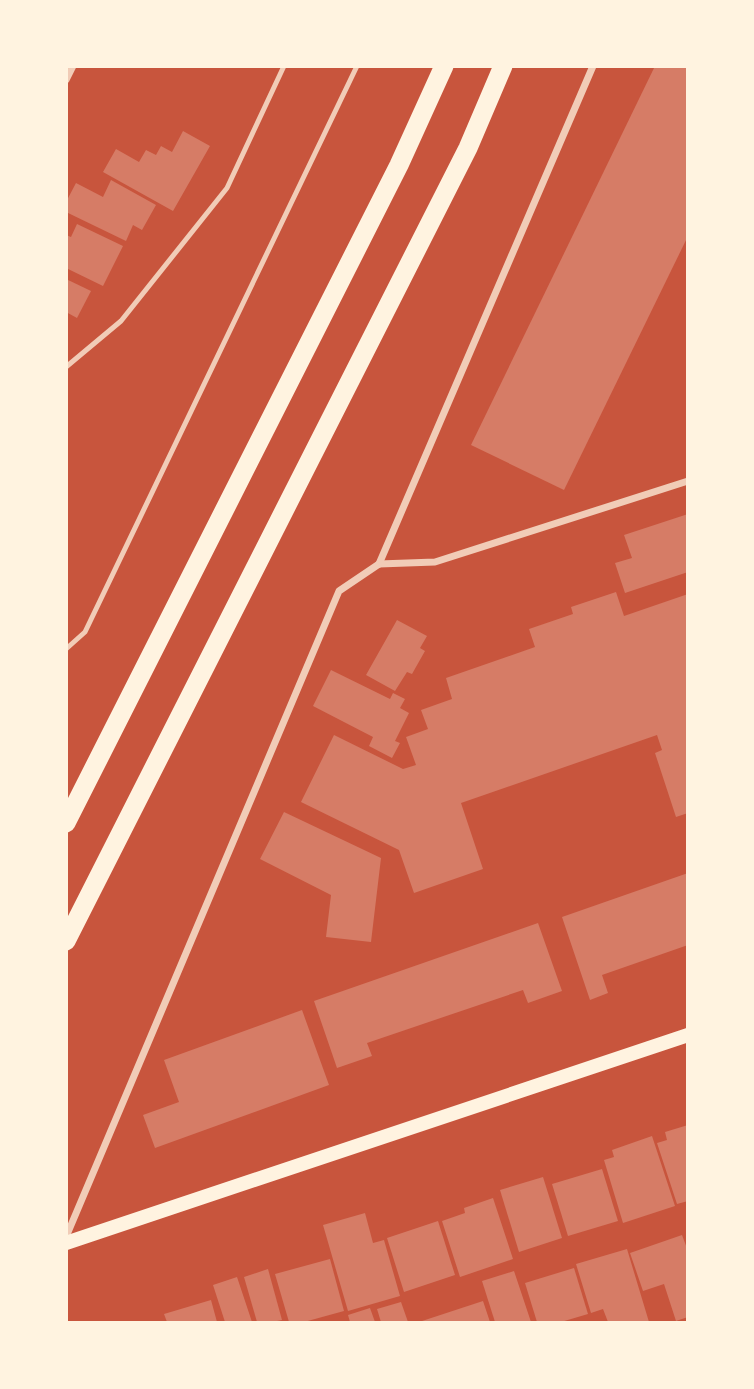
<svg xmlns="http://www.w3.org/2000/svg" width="754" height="1389" font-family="'Public Sans',sans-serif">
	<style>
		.building { fill: #d67c66 }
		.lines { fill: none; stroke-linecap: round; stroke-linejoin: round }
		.service { stroke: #f1ccb7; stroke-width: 5 }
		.minor { stroke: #f1ccb7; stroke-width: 7 }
		.secondary { stroke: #fff3e0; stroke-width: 14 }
		.trunk { stroke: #fff3e0; stroke-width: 19 }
	</style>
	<rect width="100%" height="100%" fill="#c8553d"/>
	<g class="building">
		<path d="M655 66H688V236L564 490 471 445Z"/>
		<path d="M183 131 210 146 173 211 103 172 116 149 139 162 146 150 156 155 161 146 172 152Z"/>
		<path d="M111 180 156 205 142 230 133 225 126 241 66 212V202L76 183 103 197Z"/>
		<path d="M77 224 123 246 103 286 66 268V235L71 237Z"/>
		<path d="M66 279 91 291 77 318 66 312Z"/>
		<path d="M688 514V572L625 593 615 563 632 558 624 535Z"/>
		<path d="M616 592 624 616 688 594V813L676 817 655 753 662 750 657 735 461 803 483 869 414 893 399 850 301 802 334 735 403 769 416 765 406 737 428 729 421 710 452 699 446 678 535 647 529 629 573 614 571 607Z"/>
		<path d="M397 620 427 636 420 648 425 651 412 674 407 672 395 691 366 675Z"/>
		<path d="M331 670 390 699 393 693 405 699 400 708 409 713 395 741 400 743 392 758 369 746 373 737 313 706Z"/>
		<path d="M284 812 381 858 371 942 326 937 331 895 260 859Z"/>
		<path d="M688 873V945L602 975 608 993 590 1000 562 917Z"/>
		<path d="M538 923 562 991 528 1003 523 990 367 1043 372 1056 337 1068 314 1001Z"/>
		<path d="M302 1010 329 1085 155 1148 143 1115 179 1102 164 1060Z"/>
		<path d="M688 1125V1201L677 1204 657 1143 667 1140 665 1132Z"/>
		<path d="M652 1136 675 1206 623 1223 604 1160 614 1157 612 1150Z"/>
		<path d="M602 1169 618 1221 568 1236 552 1184Z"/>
		<path d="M543 1177 562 1238 519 1252 500 1190Z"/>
		<path d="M493 1198 513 1259 460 1277 442 1221 465 1213 464 1208Z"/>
		<path d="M365 1213 373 1243 384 1240 400 1296 348 1311 323 1225Z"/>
		<path d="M438 1221 455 1275 404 1292 387 1238Z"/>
		<path d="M682 1235 688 1251V1317L676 1321 664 1284 643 1291 630 1253Z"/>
		<path d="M627 1249 649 1322H608L603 1309 591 1313 576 1264Z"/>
		<path d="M330 1259 344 1311 304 1322H289L275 1274Z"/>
		<path d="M574 1268 588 1314 561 1322H537L525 1283Z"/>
		<path d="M268 1269 282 1320 272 1322H257L244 1277Z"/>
		<path d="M514 1271 531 1322H495L482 1281Z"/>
		<path d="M237 1277 252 1322H225L213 1285Z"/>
		<path d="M211 1300 217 1322H167L164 1314Z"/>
		<path d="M483 1301 490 1322H419Z"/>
		<path d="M401 1302 408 1322H381L377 1309Z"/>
		<path d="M370 1308 375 1322H350L348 1315Z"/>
	</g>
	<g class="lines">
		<g class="service">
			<path d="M66 367 121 321 227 188 284 66"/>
			<path d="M66 649 85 632 357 66"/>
		</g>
		<g class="minor">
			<path d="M66 80 73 66"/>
			<path d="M379 564 593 66"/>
			<path d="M66 1237 339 591 379 564 435 562 688 481"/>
		</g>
		<path class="secondary" d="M66 1243 688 1035"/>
		<g class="trunk">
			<path d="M66 823 399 165 444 66"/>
			<path d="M66 941 468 148 503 66"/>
		</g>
	</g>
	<rect width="754" height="1389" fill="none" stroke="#fff3e0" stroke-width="136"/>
</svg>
